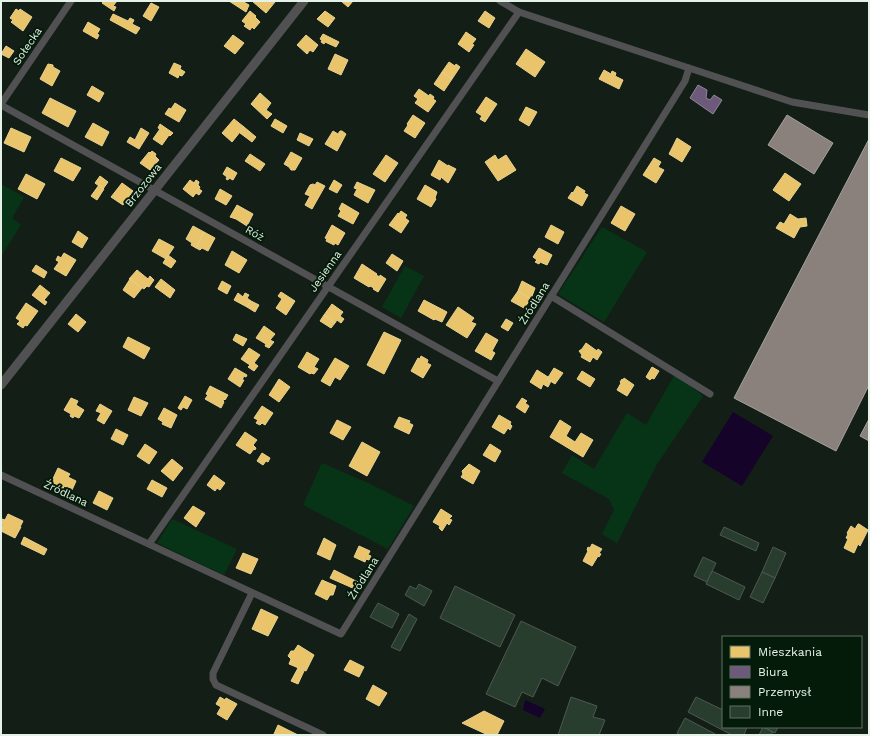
<svg xmlns="http://www.w3.org/2000/svg" width="870" height="736" font-family="'Work Sans',sans-serif">
	<style>
		.green { fill: #073416 }
		.water { fill: #160329 }
		.homes { fill: #e9c46a; stroke: #e8d290 }
		.offices { fill: #6d597a; stroke: #91879b }
		.industry { fill: #8a817c; stroke: #a5a39c }
		.building { fill: #293d2f; stroke: #4e5850 }
		.lines { fill: none; stroke-linecap: round; stroke-linejoin: round }
		.minor { stroke: #515153; stroke-width: 7 }
		.tertiary { stroke: #515153; stroke-width: 9 }
		.labels { text-anchor: middle; stroke-width: 4; stroke-linejoin: round; paint-order: stroke }
		.street-label { font-size: 11px; fill: #e5f2e7; stroke: #051b0a }
	</style>
	<rect width="100%" height="100%" fill="#131f16"/>
	<g class="green">
		<path d="M1 184 24 197 12 218 21 225 1 256Z"/>
		<path d="M602 227 647 252 604 322 558 294Z"/>
		<path d="M405 266 424 276 401 318 382 307Z"/>
		<path d="M675 374 703 396 657 464 617 543 602 534 614 510 609 499 562 473 572 455 594 469 627 413 646 425Z"/>
		<path d="M322 463 368 483 414 506 388 549 303 505Z"/>
		<path d="M172 519 237 549 224 575 157 543Z"/>
	</g>
	<g class="water">
		<path d="M733 412 773 436 742 486 702 462Z"/>
		<path d="M525 700 545 709 540 718 523 710Z"/>
	</g>
	<g class="homes">
		<path d="M104 1H117L113 6 116 7 114 11 102 3Z"/>
		<path d="M229 1H242L249 5 246 12Z"/>
		<path d="M252 1H273L275 2 266 13Z"/>
		<path d="M341 1H353L348 7Z"/>
		<path d="M151 3 159 7 151 21 143 16Z"/>
		<path d="M16 9 19 11 20 9 32 17 23 31 11 22 13 20 10 18Z"/>
		<path d="M250 11 256 16 255 17 260 22 254 29 252 27 250 30 244 26 246 24 242 21Z"/>
		<path d="M325 11 335 18 328 27 317 19Z"/>
		<path d="M485 11 495 18 489 28 478 21Z"/>
		<path d="M113 14 128 21 130 18 134 20 132 24 140 28 136 34 110 20Z"/>
		<path d="M88 22 100 29 97 34 99 35 97 39 83 31Z"/>
		<path d="M466 32 476 39 472 44 474 45 469 52 458 44Z"/>
		<path d="M323 34 339 42 336 47 325 42 324 44 321 42 322 40 320 39Z"/>
		<path d="M233 35 244 43 235 54 224 46Z"/>
		<path d="M306 35 318 45 313 52 310 50 307 54 297 45Z"/>
		<path d="M6 46 14 51 9 58 1 54Z"/>
		<path d="M526 49 545 62 535 77 516 64Z"/>
		<path d="M335 54 348 60 341 75 328 69Z"/>
		<path d="M449 62 455 66 456 64 460 67 452 79 442 72Z"/>
		<path d="M174 63 181 66 180 69 185 72 182 76 179 75 178 78 169 73Z"/>
		<path d="M48 64 53 65V67L60 71 52 86 40 79Z"/>
		<path d="M604 70 611 74 612 71 616 73 615 76 623 80 619 89 599 79Z"/>
		<path d="M442 72 452 79 444 91 434 84Z"/>
		<path d="M92 86 104 93 99 102 87 95Z"/>
		<path d="M419 89 429 96 430 94 434 97 433 99 436 101 428 112 415 103 418 99 414 96Z"/>
		<path d="M260 93 271 103 266 110 272 114 267 119 251 104Z"/>
		<path d="M486 97 497 104 485 122 480 119 482 116 476 112Z"/>
		<path d="M50 98 76 111 68 127 42 113Z"/>
		<path d="M175 103 186 110 179 122 165 114 169 108 171 109Z"/>
		<path d="M526 107 537 112 529 126 519 120Z"/>
		<path d="M413 115 425 123 415 138 404 131 408 125 407 124Z"/>
		<path d="M234 119 244 127 232 142 222 133Z"/>
		<path d="M275 119 287 126 283 133 271 126Z"/>
		<path d="M93 123 109 132 102 146 85 137Z"/>
		<path d="M160 124 173 133 170 136 169 135 162 145 153 139 160 129 158 128Z"/>
		<path d="M244 127 256 137 252 142 240 133Z"/>
		<path d="M11 128 31 137 24 152 4 143Z"/>
		<path d="M141 128 149 133 139 149 127 142 130 137 135 140Z"/>
		<path d="M333 131 338 134 340 131H342L346 134 337 151 325 144Z"/>
		<path d="M300 133 313 139 309 146 297 140Z"/>
		<path d="M677 138 691 147 682 162 669 154Z"/>
		<path d="M152 151 156 154 155 156 159 160 150 170 140 163 149 152 150 153Z"/>
		<path d="M291 152 302 158 295 170H291L289 167 284 164Z"/>
		<path d="M250 154 265 164 260 171 245 161Z"/>
		<path d="M386 155 398 163 385 182 373 174Z"/>
		<path d="M495 155 498 160 506 155 516 170 498 181 485 162Z"/>
		<path d="M61 158 81 168 73 181 54 171Z"/>
		<path d="M654 158 661 162 658 167 664 170 656 183 643 175Z"/>
		<path d="M439 160 448 166V165L456 169 448 183 441 177 440 180 431 175Z"/>
		<path d="M227 167 237 173 233 180 229 178 228 180 226 179 227 177 223 174Z"/>
		<path d="M785 173 801 184 789 201 773 190Z"/>
		<path d="M26 174 45 184 37 199 18 189Z"/>
		<path d="M100 176 108 182 103 189 95 183Z"/>
		<path d="M190 180 194 183 196 180 199 182 198 185 200 187 199 189 202 191 199 195 196 193 193 197 183 189Z"/>
		<path d="M334 180 342 185 337 193 329 189Z"/>
		<path d="M317 182 325 186 312 209 305 205 310 196 305 194 310 185 313 184 315 185Z"/>
		<path d="M357 182 375 190 368 203 354 195 357 189 354 188Z"/>
		<path d="M122 183 133 191 123 205 111 197Z"/>
		<path d="M99 185 104 189 97 200 91 196Z"/>
		<path d="M425 185 437 192 435 198 436 199 431 207 417 199Z"/>
		<path d="M577 186 585 191 584 193 588 195 582 206 568 198 572 192 573 193Z"/>
		<path d="M220 189 232 196 226 205 215 199Z"/>
		<path d="M342 203 359 213 353 224 338 216 341 211 339 209Z"/>
		<path d="M237 205 253 214 247 226 236 219 230 217Z"/>
		<path d="M621 206 635 214 625 231 611 223Z"/>
		<path d="M401 211 407 215 405 218 409 221 401 233 389 225 398 213 399 214Z"/>
		<path d="M790 214 798 219 806 218 807 226 800 227 794 238 776 228 780 222 784 224Z"/>
		<path d="M332 225 345 233 338 245 335 243 334 245 326 241 327 239 325 238Z"/>
		<path d="M551 225 564 232 558 244 545 237Z"/>
		<path d="M193 226 204 232 196 248 191 245 192 243 186 239Z"/>
		<path d="M78 231 88 238 82 248 72 242Z"/>
		<path d="M204 232 215 238 208 251 202 248 200 250 196 248Z"/>
		<path d="M159 239 174 247 166 259 152 251Z"/>
		<path d="M539 248 552 255 547 265 540 262 539 264 535 262 537 260 533 257Z"/>
		<path d="M232 251 247 260 239 273 225 265Z"/>
		<path d="M64 253 76 260 66 276 54 269 59 262 56 260 58 256 61 258Z"/>
		<path d="M392 254 403 261 397 271 386 263Z"/>
		<path d="M168 255 176 261 171 268 163 263Z"/>
		<path d="M362 264 377 274 376 275 380 277V275L386 279 378 292 373 289 374 288 370 286 369 287 354 278Z"/>
		<path d="M36 265 47 272 44 278 32 271Z"/>
		<path d="M137 270 148 279 150 276 154 280 149 287 147 286 144 289 129 279Z"/>
		<path d="M130 279 142 288 134 298 123 290Z"/>
		<path d="M161 279 175 290 170 298 155 287Z"/>
		<path d="M222 281 231 286 227 294 218 289Z"/>
		<path d="M522 281 535 288 531 299 518 291Z"/>
		<path d="M40 285 50 293 44 300 47 302 45 305 32 295Z"/>
		<path d="M518 291 531 299 524 308 511 301Z"/>
		<path d="M281 292 295 301 286 315 276 308 282 299 278 296Z"/>
		<path d="M238 293 243 297 245 293 249 295 247 298 251 301 247 307 234 300Z"/>
		<path d="M424 300 447 312 442 322 435 319 434 320 418 311Z"/>
		<path d="M251 301 259 305 255 312 247 307Z"/>
		<path d="M26 303 38 311 27 326 25 325 23 328 17 324 20 321 16 318Z"/>
		<path d="M332 304 343 312 340 316 344 319 341 323 337 320 335 323 324 315Z"/>
		<path d="M458 307 474 318 471 322 476 324 467 338 446 325Z"/>
		<path d="M76 314 86 322 78 332 68 324Z"/>
		<path d="M324 315 335 323 331 328 320 321Z"/>
		<path d="M506 319 513 323 508 331 501 327Z"/>
		<path d="M264 326 275 334 270 340 274 342 269 348 265 346 266 344 256 338Z"/>
		<path d="M384 332 401 340 384 374 367 365Z"/>
		<path d="M486 333 498 340 492 351 495 353 491 360 475 351Z"/>
		<path d="M236 334 247 339 243 346 233 340Z"/>
		<path d="M128 337 150 348 144 359 123 347Z"/>
		<path d="M586 343 597 351 598 349 602 352 597 360 593 357 590 362 581 357 582 355 579 351 582 349Z"/>
		<path d="M249 348 260 355 254 363 258 366 254 371 248 367 250 365 241 359Z"/>
		<path d="M307 352 319 359 314 367 318 369 314 374 311 373 310 374 298 367Z"/>
		<path d="M421 356 428 360 427 363 431 365 423 378 411 371 418 358 420 359Z"/>
		<path d="M335 358 349 366 340 380 335 377 330 386 321 381Z"/>
		<path d="M652 367 659 371 654 379 652 378 650 380 646 377Z"/>
		<path d="M235 368 247 375 246 377 244 376 242 380H244L240 387 228 379Z"/>
		<path d="M554 368 563 373 555 384 547 379Z"/>
		<path d="M537 370 548 377 547 379 551 381 548 387 543 384 541 389 530 382Z"/>
		<path d="M582 371 595 379 590 387 577 379Z"/>
		<path d="M624 378 634 385 627 396 617 390 621 383 620 382 622 379 623 380Z"/>
		<path d="M279 379 290 387 279 402 269 395Z"/>
		<path d="M210 386 228 395 225 400 224 399 223 401 224 402 221 408 205 399 208 395 206 394Z"/>
		<path d="M185 396 192 400 187 409 183 407 181 410 178 408Z"/>
		<path d="M134 397 148 403 141 416 128 410Z"/>
		<path d="M71 398 78 401 76 405 84 410 79 418 74 416 73 418 70 416 71 414 64 410Z"/>
		<path d="M522 398 527 401 525 403 529 406 525 413 516 407Z"/>
		<path d="M100 404 112 411 104 424 97 420 101 413 96 411Z"/>
		<path d="M262 406 273 413 265 425 262 423 260 425 256 423 258 420 254 418Z"/>
		<path d="M164 408 177 415 171 428 162 424 163 422 158 419Z"/>
		<path d="M499 415 511 422 510 424 512 426 510 430 508 428 504 434 492 427Z"/>
		<path d="M399 417 410 421 409 423 413 425 409 434 394 427Z"/>
		<path d="M337 420 351 427 343 440 330 433Z"/>
		<path d="M560 420 571 427 566 436 575 442 581 433 593 440 583 457 550 437Z"/>
		<path d="M116 429 128 435 123 445 111 439Z"/>
		<path d="M245 432 257 440 253 445 256 448 255 450 254 449 250 454 236 445Z"/>
		<path d="M362 442 380 452 367 476 349 466Z"/>
		<path d="M145 444 157 452 149 464 137 456Z"/>
		<path d="M490 444 501 451 495 462 483 455Z"/>
		<path d="M262 453 270 458 268 462 266 461 263 465 257 461Z"/>
		<path d="M172 459 183 468 173 481 161 471Z"/>
		<path d="M469 464 480 471 473 484 461 477 463 474 462 471Z"/>
		<path d="M58 468 70 474 68 477 76 481 72 490 64 486 63 489 51 483Z"/>
		<path d="M214 475 225 483 220 490 217 488 215 491 207 485Z"/>
		<path d="M152 480 167 488 162 497 147 489Z"/>
		<path d="M99 491 113 498 107 510 93 503Z"/>
		<path d="M193 506 205 513 196 527 184 518Z"/>
		<path d="M441 509 452 516 449 519 452 520 449 525 447 523 442 531 439 528 440 526 433 522Z"/>
		<path d="M8 514 23 521 20 527H21L15 538 1 531 3 525 1 524V521L2 519 5 520Z"/>
		<path d="M858 524H859L868 530 860 546 858 544 854 553 844 548 848 539 846 538 848 534 847 533 851 526 855 529Z"/>
		<path d="M24 537 47 549 44 555 21 544Z"/>
		<path d="M324 538 336 545 330 560 317 554Z"/>
		<path d="M592 544 602 549 599 553 601 554 599 557 598 556 592 566 583 561 588 551 587 550 588 547 590 548Z"/>
		<path d="M359 546 370 551 368 555 371 556 369 560 366 559 365 562 354 557Z"/>
		<path d="M243 553 258 559 251 574 236 568Z"/>
		<path d="M334 570 358 582 355 589 330 578Z"/>
		<path d="M322 580 336 586 333 595H330L327 600 315 594Z"/>
		<path d="M261 609 278 617 268 636 252 629Z"/>
		<path d="M298 645 314 655 306 671 289 664 291 659 288 656 291 651H294Z"/>
		<path d="M350 660 364 667 359 677 344 670Z"/>
		<path d="M298 668 304 671 298 684 291 681Z"/>
		<path d="M373 685 387 693 379 706 366 699Z"/>
		<path d="M220 697 225 700 226 698 237 704 227 720 217 714 221 707 216 704Z"/>
		<path d="M484 711 504 721 497 735H488L462 723Z"/>
		<path d="M278 725 298 735H277L274 734Z"/>
	</g>
	<path class="offices" d="M698 85 707 90 706 98 710 100 714 95 722 100 713 114 690 98Z"/>
	<g class="industry">
		<path d="M787 115 833 143 814 174 768 145Z"/>
		<path d="M869 139V385L836 451 734 398Z"/>
		<path d="M869 419V441L860 436Z"/>
	</g>
	<g class="building">
		<path d="M724 527 759 543 756 551 720 535Z"/>
		<path d="M773 547 786 553 775 578 762 572Z"/>
		<path d="M703 557 716 563 707 582 694 576Z"/>
		<path d="M712 571 745 587 739 600 706 584Z"/>
		<path d="M762 572 775 578 763 603 750 597Z"/>
		<path d="M419 584 432 591 424 606 405 595 410 586 416 589Z"/>
		<path d="M455 586 515 615 500 647 440 618Z"/>
		<path d="M378 603 399 614 392 628 370 617Z"/>
		<path d="M409 614 417 619 400 651 391 647Z"/>
		<path d="M521 621 576 647 558 686 542 678 533 697 522 692 515 707 486 694Z"/>
		<path d="M571 697 597 706 593 717 605 720 599 735H558Z"/>
		<path d="M696 697 723 710V727H747L744 735H732L688 712Z"/>
		<path d="M685 718 717 735H680L677 733Z"/>
		<path d="M763 727 773 732 771 735H759Z"/>
		<path d="M764 727H778L775 733Z"/>
	</g>
	<g class="lines">
		<g class="minor">
			<path d="M689 68 792 102 869 115"/>
			<path d="M1 104 71 1"/>
			<path d="M1 105 498 381"/>
			<path d="M551 296 710 394"/>
			<path d="M1 475 341 634 685 81 689 68 519 12 500 1"/>
			<path d="M149 544 519 12"/>
			<path d="M252 593 213 673V679L216 685 323 735"/>
		</g>
		<path class="tertiary" d="M1 385 304 1"/>
	</g>
	<g class="labels">
		<g class="street-label">
			<text transform="translate(27 46) rotate(-56)" y="4">Sołecka</text>
			<text transform="translate(143 185) rotate(-52)" y="4">Brzozowa</text>
			<text transform="translate(255 233) rotate(29)" y="4">Róż</text>
			<text transform="translate(325 271) rotate(-55)" y="4">Jesienna</text>
			<text transform="translate(534 303) rotate(-58)" y="4">Źródlana</text>
			<text transform="translate(66 493) rotate(25)" y="4">Źródlana</text>
			<text transform="translate(363 578) rotate(-58)" y="4">Źródlana</text>
		</g>
	</g>
	<rect width="870" height="736" fill="none" stroke="#e5f2e7" stroke-width="4"/>
	<rect x="722" y="636" width="140" height="92" fill="#051b0a" stroke="#5f7162"/>
	<rect x="730" y="646" width="20" height="12" fill="#e9c46a" stroke="#5f7162"/>
	<text x="758" y="656" font-size="12" fill="#e5f2e7">Mieszkania</text>
	<rect x="730" y="666" width="20" height="12" fill="#6d597a" stroke="#5f7162"/>
	<text x="758" y="676" font-size="12" fill="#e5f2e7">Biura</text>
	<rect x="730" y="686" width="20" height="12" fill="#8a817c" stroke="#5f7162"/>
	<text x="758" y="696" font-size="12" fill="#e5f2e7">Przemysł</text>
	<rect x="730" y="706" width="20" height="12" fill="#293d2f" stroke="#5f7162"/>
	<text x="758" y="716" font-size="12" fill="#e5f2e7">Inne</text>
</svg>
